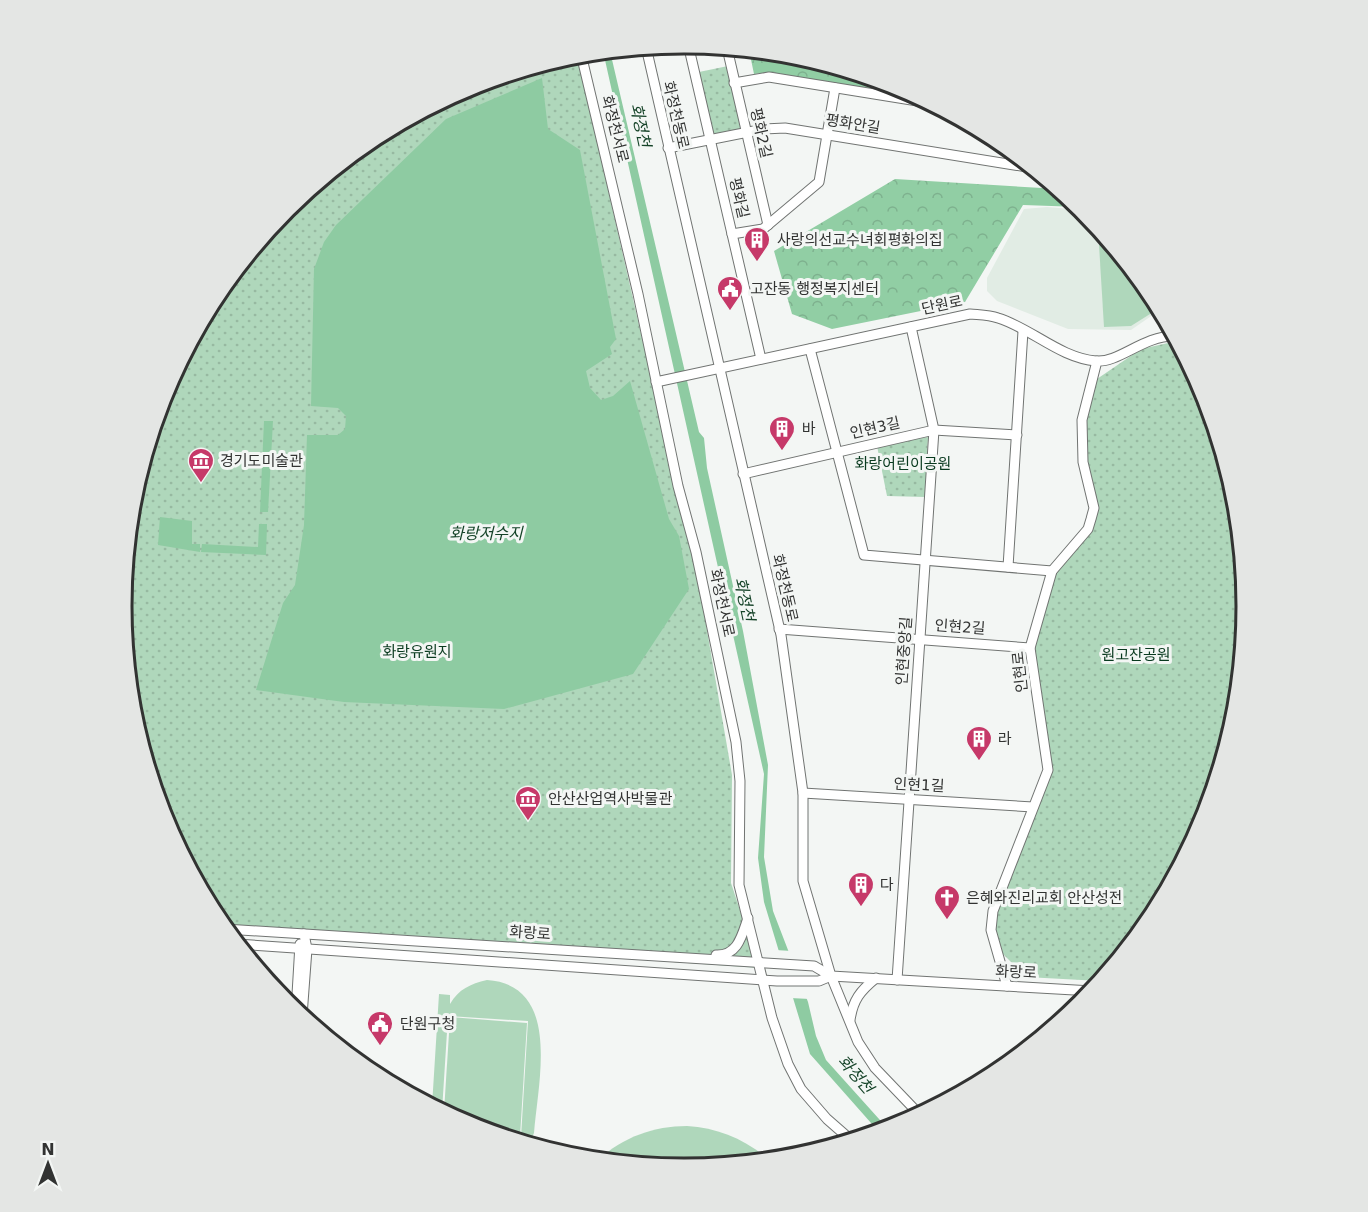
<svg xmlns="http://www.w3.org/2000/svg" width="1368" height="1212" font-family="'DejaVu Sans','Noto Sans KR',sans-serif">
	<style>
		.built { fill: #e1ece4 }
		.forest { fill: url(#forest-crowns) }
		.park { fill: url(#park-dots) }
		.garden { fill: #afd7bb }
		.water { fill: #8ecba2 }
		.pier { fill: #f3f6f4 }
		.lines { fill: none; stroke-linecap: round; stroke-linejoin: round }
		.minor-casing { stroke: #717472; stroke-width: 11 }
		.minor { stroke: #fff; stroke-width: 9 }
		.labels { text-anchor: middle; stroke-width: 6; stroke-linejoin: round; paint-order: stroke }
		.street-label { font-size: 15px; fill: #323332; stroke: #f3f6f4 }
		.poi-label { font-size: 15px; fill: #323332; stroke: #f3f6f4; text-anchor: start }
		.park-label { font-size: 15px; fill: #093a1f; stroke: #f3f6f4 }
		.water-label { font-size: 16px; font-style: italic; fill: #154328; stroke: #f3f6f4 }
		.rim { fill: none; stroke: #323332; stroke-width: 3 }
	</style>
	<defs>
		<pattern id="forest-crowns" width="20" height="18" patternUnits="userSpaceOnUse" patternTransform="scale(1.5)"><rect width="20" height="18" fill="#91cea4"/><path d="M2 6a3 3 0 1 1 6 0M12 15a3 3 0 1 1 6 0" fill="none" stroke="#7eb18e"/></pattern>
		<pattern id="park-dots" width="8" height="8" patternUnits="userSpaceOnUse" patternTransform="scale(1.5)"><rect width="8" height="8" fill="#afd7bb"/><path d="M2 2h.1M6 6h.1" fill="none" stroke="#97b9a1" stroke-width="1.8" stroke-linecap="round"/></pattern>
	</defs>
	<rect width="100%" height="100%" fill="#f3f6f4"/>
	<path class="built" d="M1047 207 1083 210 1152 294 1160 310 1131 330 1068 329 997 301 987 291V278L1024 209Z"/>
	<g class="forest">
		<path d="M749 50C807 56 870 70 921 98L770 72 754 74Z"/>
		<path d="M895 179 1059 189 1080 207 1023 205 965 302 832 329 792 314 774 251Z"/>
	</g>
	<g class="park">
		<path d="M577 54 701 596 732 775 731 883 759 968 227 931 216 918 164 821 132 715 122 606 132 496 164 390 217 293 286 208 372 138 469 86Z"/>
		<path d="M728 66 742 129 713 135 699 72Z"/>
		<path d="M1177 341 1204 391 1236 497 1246 606 1236 716 1204 822 1152 919 1100 981 1026 977 999 950 988 916 1044 771 1029 656 1050 572 1085 531 1092 508 1079 459 1094 381 1141 349Z"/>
		<path d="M928 437 925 497 887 496 877 446Z"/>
	</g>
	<g class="garden">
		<path d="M1111 244 1158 304V309L1131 326 1104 327 1099 245Z"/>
		<path d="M487 980C562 985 538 1082 534 1133L529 1144 504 1136 521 1137 528 1021 448 1016 442 1111 432 1106 439 994 450 995V1004C459 989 470 984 487 980Z"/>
		<path d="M450 1017 527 1023 520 1136C491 1134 469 1126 444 1112Z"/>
		<path d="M687 1126C718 1128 745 1139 769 1160L684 1168 598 1160C623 1137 654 1126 687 1126Z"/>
	</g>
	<g class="water">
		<path d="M603 51H610L699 432 704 438 707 468 743 631 768 765 764 857 773 911 808 1002 816 1036 826 1060 888 1129 879 1132 810 1054 764 902 758 858 764 774Z"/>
		<path d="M542 78 548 129 580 150 616 339 610 347 612 354 586 371 590 388 601 400 613 396 630 381 669 519 679 536 689 589 633 674 504 709 344 702 256 690 283 603 295 585 304 525 307 435H338L345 429 346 416 338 408 311 406 314 269 324 242 336 225 446 119Z"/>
		<path d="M264 421H273L268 512H260Z"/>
		<path d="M160 517 192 521V544H200V552L158 545Z"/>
		<path d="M259 524H267L266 555 201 552 202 544 258 547Z"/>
	</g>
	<path class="pier" d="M775 950 792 951 810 999 790 998Z"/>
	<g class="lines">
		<defs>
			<g id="minor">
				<path d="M688 44 761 359"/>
				<path d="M646 47 781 635 803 793V881L831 976 858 1042 875 1068 920 1115"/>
				<path d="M727 48 768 225"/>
				<path d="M581 54 638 294 678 486 696 552 736 742 740 781 739 885 772 1018 788 1064 801 1089 827 1119 851 1140"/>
				<path d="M734 83 769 77 930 103"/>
				<path d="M668 148 764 129 785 128 1033 168"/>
				<path d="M732 234 763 229 819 182 835 88"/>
				<path d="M810 349 864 555 1052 571"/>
				<path d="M656 382 970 314C980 315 989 315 998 318 1031 328 1060 358 1096 361 1119 363 1143 336 1174 336"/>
				<path d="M743 474 934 430 1017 435"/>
				<path d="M1008 567 1023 331"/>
				<path d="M779 629 1030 648"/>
				<path d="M803 793 1033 807"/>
				<path d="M225 929 814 966 831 976 1092 991"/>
				<path d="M237 944 777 981H819L831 976"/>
				<path d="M716 955C738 956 742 935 748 918"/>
				<path d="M897 980 934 430 911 327"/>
				<path d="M1007 986 991 930 993 911 1048 770 1030 648 1052 571 1088 529 1091 519 1094 508 1083 462 1082 420 1097 361"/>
				<path d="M296 1011 300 944"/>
				<path d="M302 1016 307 949 304 934"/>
				<path d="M850 1020C853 1000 860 991 876 978"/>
			</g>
		</defs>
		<use href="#minor" class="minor-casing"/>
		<use href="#minor" class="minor"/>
	</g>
	<defs>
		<symbol id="building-pin" viewBox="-11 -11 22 30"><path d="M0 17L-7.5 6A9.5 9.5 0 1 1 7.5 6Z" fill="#c63969" stroke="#f3f6f4"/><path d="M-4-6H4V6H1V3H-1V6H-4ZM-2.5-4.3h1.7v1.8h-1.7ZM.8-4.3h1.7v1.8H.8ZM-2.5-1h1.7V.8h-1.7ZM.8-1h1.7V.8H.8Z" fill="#fff"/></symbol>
		<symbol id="civic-pin" viewBox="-11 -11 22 30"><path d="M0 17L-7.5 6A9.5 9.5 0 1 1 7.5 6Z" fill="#c63969" stroke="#f3f6f4"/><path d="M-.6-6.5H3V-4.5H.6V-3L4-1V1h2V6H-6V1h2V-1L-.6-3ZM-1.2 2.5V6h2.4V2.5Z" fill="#fff"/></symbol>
		<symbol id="museum-pin" viewBox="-11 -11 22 30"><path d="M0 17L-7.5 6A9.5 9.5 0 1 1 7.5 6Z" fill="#c63969" stroke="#f3f6f4"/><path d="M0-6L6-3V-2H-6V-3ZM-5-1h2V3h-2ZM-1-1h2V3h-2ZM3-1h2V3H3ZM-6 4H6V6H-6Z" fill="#fff"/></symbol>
		<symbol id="church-pin" viewBox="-11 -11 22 30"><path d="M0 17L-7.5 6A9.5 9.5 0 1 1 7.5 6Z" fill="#c63969" stroke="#f3f6f4"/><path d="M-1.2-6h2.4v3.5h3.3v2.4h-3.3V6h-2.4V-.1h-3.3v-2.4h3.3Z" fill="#fff"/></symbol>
	</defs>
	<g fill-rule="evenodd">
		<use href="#building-pin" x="742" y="225" width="30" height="40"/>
		<use href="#civic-pin" x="715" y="274" width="30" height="40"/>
		<use href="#building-pin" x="767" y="414" width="30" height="40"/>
		<use href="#museum-pin" x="186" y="446" width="30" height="40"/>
		<use href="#building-pin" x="964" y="724" width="30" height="40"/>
		<use href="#museum-pin" x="513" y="784" width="30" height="40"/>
		<use href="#building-pin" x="846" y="870" width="30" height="40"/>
		<use href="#church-pin" x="932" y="883" width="30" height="40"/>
		<use href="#civic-pin" x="365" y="1009" width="30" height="40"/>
	</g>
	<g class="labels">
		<g class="street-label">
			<text transform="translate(676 115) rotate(77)" y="5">화정천동로</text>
			<text transform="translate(853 124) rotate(9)" y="5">평화안길</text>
			<text transform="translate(615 129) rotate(76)" y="5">화정천서로</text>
			<text transform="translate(761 133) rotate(77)" y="5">평화2길</text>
			<text transform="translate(739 198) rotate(77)" y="5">평화길</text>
			<text transform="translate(942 305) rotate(-12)" y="5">단원로</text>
			<text transform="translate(875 428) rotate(-13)" y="5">인현3길</text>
			<text transform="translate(785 588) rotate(77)" y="5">화정천동로</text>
			<text transform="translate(722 603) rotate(78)" y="5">화정천서로</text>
			<text transform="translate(960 627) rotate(4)" y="5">인현2길</text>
			<text transform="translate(904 651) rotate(-86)" y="5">인현중앙길</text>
			<text transform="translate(1020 672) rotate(-96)" y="5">인현로</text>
			<text transform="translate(919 785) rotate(3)" y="5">인현1길</text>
			<text transform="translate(530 933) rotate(4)" y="5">화랑로</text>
			<text transform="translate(1016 972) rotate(3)" y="5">화랑로</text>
		</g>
		<g class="poi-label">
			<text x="777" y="245">사랑의선교수녀회평화의집</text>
			<text x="750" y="294">고잔동 행정복지센터</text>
			<text x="802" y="434">바</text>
			<text x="220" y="466">경기도미술관</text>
			<text x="998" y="744">라</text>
			<text x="548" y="804">안산산업역사박물관</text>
			<text x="880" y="890">다</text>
			<text x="966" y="903">은혜와진리교회 안산성전</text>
			<text x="400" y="1029">단원구청</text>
		</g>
		<g class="park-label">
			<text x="903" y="469">화랑어린이공원</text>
			<text x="417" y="657">화랑유원지</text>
			<text x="1136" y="660">원고잔공원</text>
		</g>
		<g class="water-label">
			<text transform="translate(641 125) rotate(78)" y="6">화정천</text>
			<text x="486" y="539">화랑저수지</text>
			<text transform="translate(745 599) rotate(78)" y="6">화정천</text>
			<text transform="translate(856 1074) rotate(49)" y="6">화정천</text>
		</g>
	</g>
	<path d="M0 0H1368V1212H0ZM132 606a552 552 0 1 1 1104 0a552 552 0 1 1-1104 0Z" fill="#e4e6e4" fill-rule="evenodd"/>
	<path class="rim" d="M132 606a552 552 0 1 1 1104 0a552 552 0 1 1-1104 0Z"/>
	<g transform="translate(48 1164)" stroke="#f3f6f4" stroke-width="4.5" paint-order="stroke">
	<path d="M0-4.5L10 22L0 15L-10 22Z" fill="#323332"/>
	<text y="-9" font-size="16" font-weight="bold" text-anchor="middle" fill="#323332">N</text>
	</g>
</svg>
